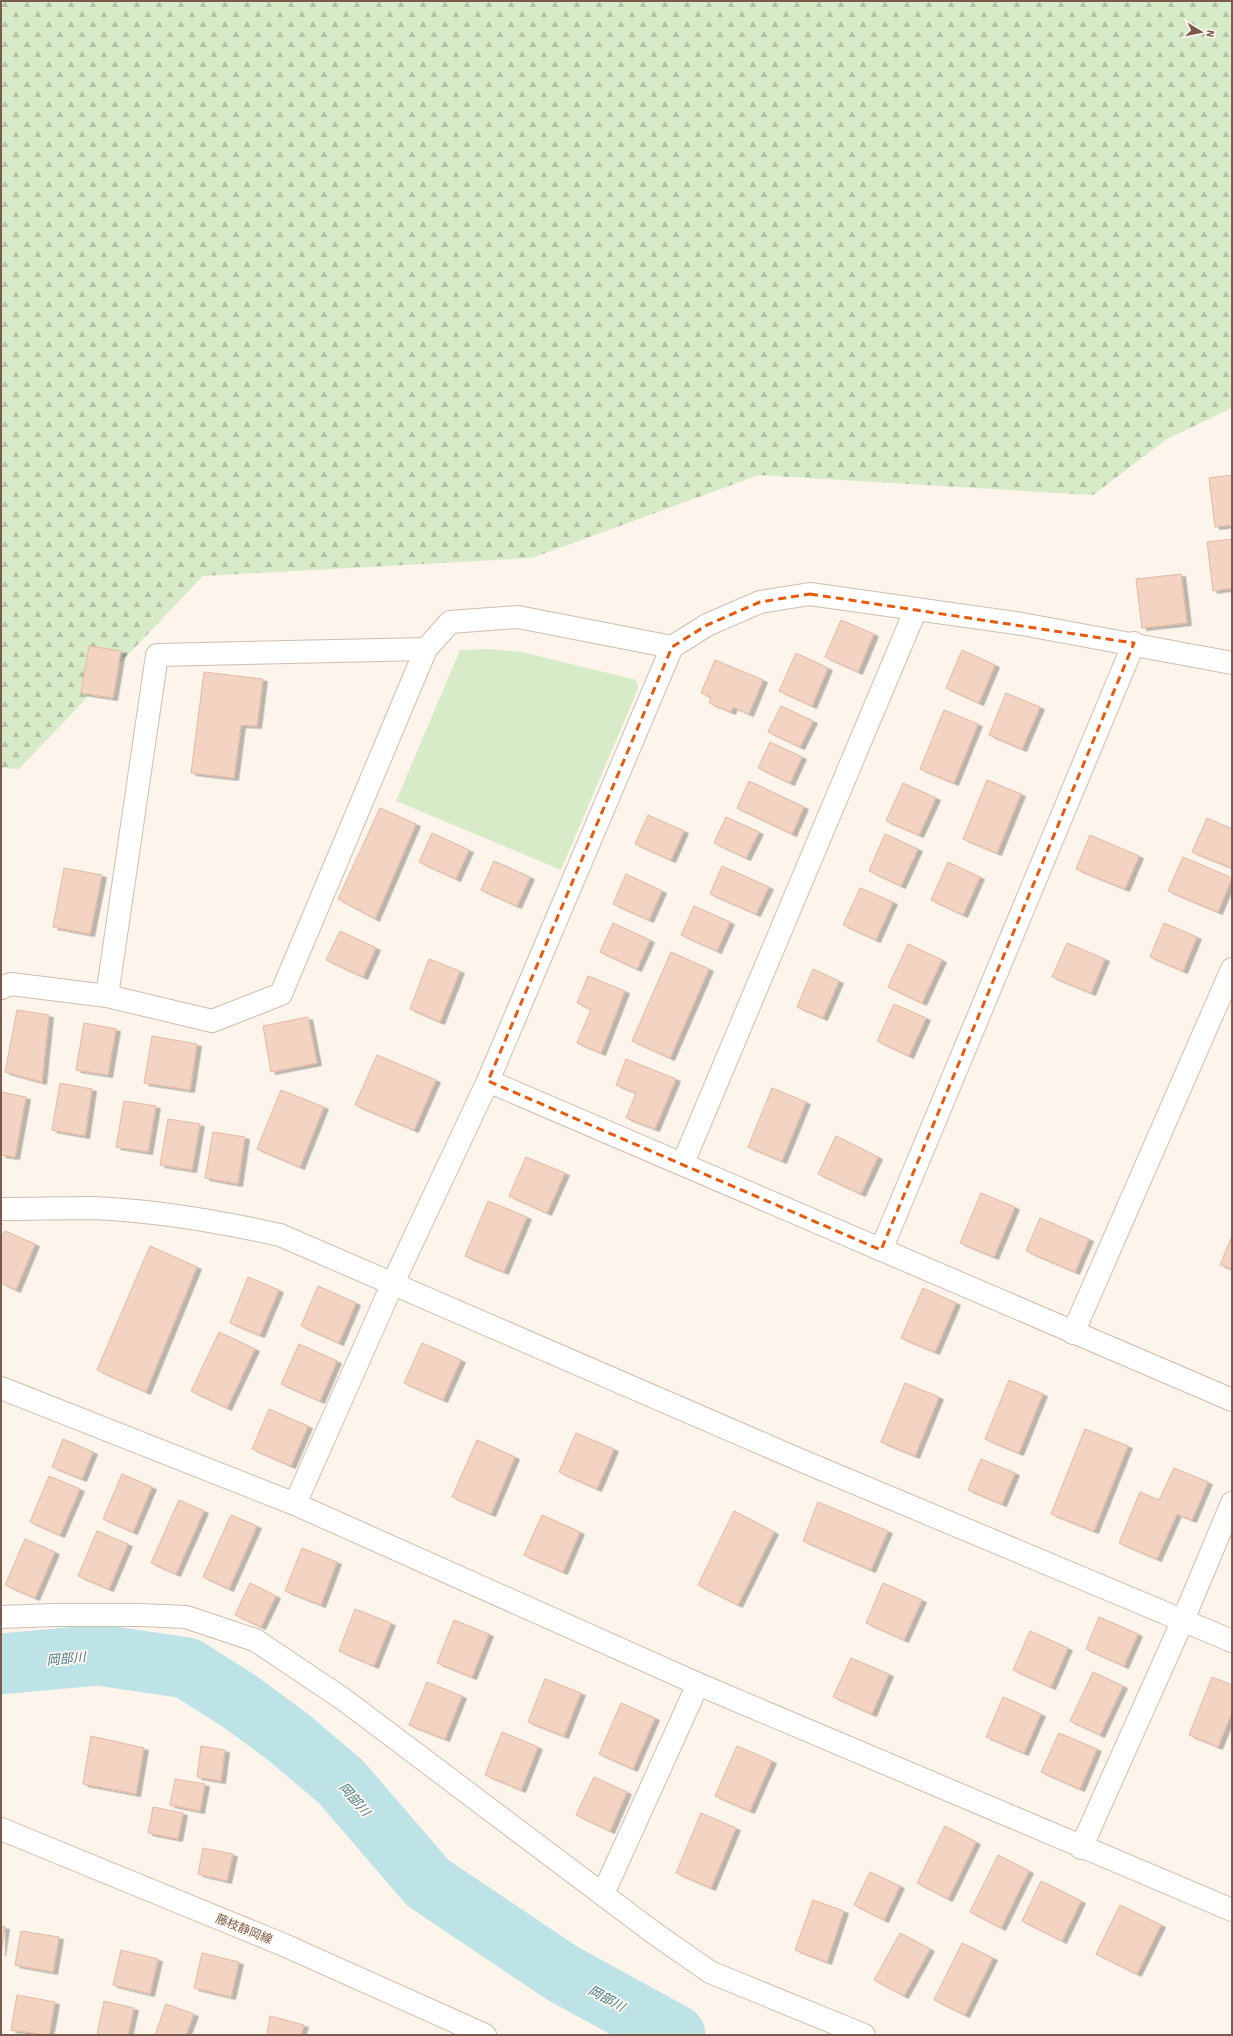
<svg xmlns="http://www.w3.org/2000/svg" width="1233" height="2036" font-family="'Source Sans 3','Noto Sans JP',sans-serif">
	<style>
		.forest { fill: url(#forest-firs) }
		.park { fill: #d8ebc8 }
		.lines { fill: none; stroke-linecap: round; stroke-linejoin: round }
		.river { stroke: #bee3e7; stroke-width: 61 }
		.building { fill: #f3d3c2; stroke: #e5b9a2; filter: url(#shadow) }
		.minor-casing { stroke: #d0bdaf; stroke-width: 24 }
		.tertiary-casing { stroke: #d0bdaf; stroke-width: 24 }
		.secondary-casing { stroke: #d5bfaf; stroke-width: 24 }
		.minor { stroke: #fff; stroke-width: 22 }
		.tertiary { stroke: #fff; stroke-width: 22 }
		.secondary { stroke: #fff; stroke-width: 22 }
		.marked { fill: none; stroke: #e8590c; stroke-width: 3; stroke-dasharray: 8 5; stroke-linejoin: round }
		.labels { text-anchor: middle; stroke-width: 3.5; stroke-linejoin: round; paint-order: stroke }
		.street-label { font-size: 12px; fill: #795b4d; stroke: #fff9f2 }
		.water-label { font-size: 13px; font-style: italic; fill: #437c85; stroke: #fff9f2 }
	</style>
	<defs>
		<pattern id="forest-firs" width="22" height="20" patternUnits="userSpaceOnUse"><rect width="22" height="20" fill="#d8ebc8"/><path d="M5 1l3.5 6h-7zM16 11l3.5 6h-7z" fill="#b4c1a5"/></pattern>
		<filter id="shadow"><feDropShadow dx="4.5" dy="2.5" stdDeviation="0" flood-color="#0004"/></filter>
	</defs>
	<rect width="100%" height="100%" fill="#fdf5eb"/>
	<path class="forest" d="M1 1H1232V408L1167 439 1093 495 759 475 532 558 203 576 19 769 1 768Z"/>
	<path class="park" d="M490 649 522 652 636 680 638 689 561 870 396 801 460 650Z"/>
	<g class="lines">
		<path class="river" d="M1 1664 99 1655 187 1668 239 1701 288 1737 341 1782 428 1883 562 1973 675 2035"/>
	</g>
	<g class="building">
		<path d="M1232 475V525L1215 527 1209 478Z"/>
		<path d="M1232 539V588L1213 591 1207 542Z"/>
		<path d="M1181 574 1187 623 1142 628 1136 579Z"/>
		<path d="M841 620 874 634 858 672 825 657Z"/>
		<path d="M89 646 121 651 113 698 81 693Z"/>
		<path d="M962 650 995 665 979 703 946 688Z"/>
		<path d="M796 653 828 668 812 706 779 691Z"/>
		<path d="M715 660 763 680 749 714 733 707 731 712 709 703 711 697 701 693Z"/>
		<path d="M204 672 263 679 257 726 241 725 234 778 191 773Z"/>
		<path d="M1006 693 1040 707 1022 749 989 735Z"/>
		<path d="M781 706 813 721 800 747 768 732Z"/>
		<path d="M944 710 978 724 954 783 920 769Z"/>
		<path d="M770 742 802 757 790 783 758 768Z"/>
		<path d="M987 780 1021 794 997 853 963 839Z"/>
		<path d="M749 781 804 807 792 834 737 808Z"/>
		<path d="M903 783 936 798 919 835 886 821Z"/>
		<path d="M380 808 416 824 375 919 338 899Z"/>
		<path d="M648 815 684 831 671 860 635 844Z"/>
		<path d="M726 817 759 832 746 858 714 843Z"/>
		<path d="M1207 818 1232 829V868L1192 852Z"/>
		<path d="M432 833 469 850 456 879 419 862Z"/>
		<path d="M885 834 918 849 901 886 869 871Z"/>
		<path d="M1090 835 1139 856 1125 889 1076 869Z"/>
		<path d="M1183 857 1232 878 1218 912 1168 891Z"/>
		<path d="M494 861 530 877 517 906 481 890Z"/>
		<path d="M948 862 980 877 963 915 931 900Z"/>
		<path d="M722 866 769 887 756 914 710 894Z"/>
		<path d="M64 868 102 875 90 934 53 927Z"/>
		<path d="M626 874 662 891 649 920 613 904Z"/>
		<path d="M860 888 893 902 876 940 843 925Z"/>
		<path d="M694 906 730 922 717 951 681 935Z"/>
		<path d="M613 923 650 940 637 969 600 952Z"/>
		<path d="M1164 923 1197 937 1183 971 1150 957Z"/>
		<path d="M340 931 376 948 363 977 326 960Z"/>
		<path d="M1067 943 1105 959 1091 993 1052 977Z"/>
		<path d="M908 944 942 960 922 1003 888 987Z"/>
		<path d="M671 952 709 969 670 1058 632 1041Z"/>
		<path d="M429 959 460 971 440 1022 410 1009Z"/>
		<path d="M813 969 839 981 823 1018 797 1007Z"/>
		<path d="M588 976 625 991 601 1053 577 1043 591 1009 577 1003Z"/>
		<path d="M894 1004 926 1018 909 1056 877 1041Z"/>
		<path d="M17 1010 49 1015 42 1082 5 1072Z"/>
		<path d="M308 1017 317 1063 271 1072 263 1026Z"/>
		<path d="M84 1023 116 1029 108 1075 76 1070Z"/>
		<path d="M152 1036 197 1044 190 1090 144 1083Z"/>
		<path d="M377 1055 436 1080 414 1130 355 1105Z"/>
		<path d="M626 1059 676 1079 655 1129 626 1118 636 1093 616 1085Z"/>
		<path d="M60 1083 92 1089 85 1136 52 1130Z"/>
		<path d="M772 1088 806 1102 782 1161 748 1147Z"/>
		<path d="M281 1090 324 1107 300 1167 257 1149Z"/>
		<path d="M1 1092 26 1097 15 1157 1 1155Z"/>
		<path d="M124 1101 156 1106 148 1152 116 1147Z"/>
		<path d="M168 1119 200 1124 192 1170 160 1165Z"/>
		<path d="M213 1132 245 1137 238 1184 205 1178Z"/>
		<path d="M836 1136 878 1157 861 1194 818 1174Z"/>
		<path d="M526 1157 565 1173 547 1213 509 1196Z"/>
		<path d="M981 1193 1015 1207 994 1257 960 1243Z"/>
		<path d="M488 1201 527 1217 504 1272 465 1256Z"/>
		<path d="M1040 1218 1089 1239 1075 1272 1026 1251Z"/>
		<path d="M5 1231 35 1244 16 1290 1 1283V1239Z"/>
		<path d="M1232 1236V1269L1220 1265Z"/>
		<path d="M150 1246 197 1267 146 1392 97 1370Z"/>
		<path d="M248 1277 279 1290 260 1335 230 1323Z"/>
		<path d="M318 1286 356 1303 339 1343 301 1326Z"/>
		<path d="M923 1288 956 1303 935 1352 901 1338Z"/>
		<path d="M219 1332 255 1349 227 1408 191 1391Z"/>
		<path d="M422 1343 461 1360 443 1400 404 1383Z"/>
		<path d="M299 1344 337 1361 320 1401 281 1384Z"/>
		<path d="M1009 1380 1043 1394 1019 1453 985 1439Z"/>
		<path d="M905 1383 939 1397 915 1456 881 1442Z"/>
		<path d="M269 1409 308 1426 291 1466 252 1449Z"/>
		<path d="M1085 1429 1128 1446 1094 1531 1051 1514Z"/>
		<path d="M576 1433 614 1449 597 1489 559 1472Z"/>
		<path d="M63 1439 93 1452 82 1479 52 1467Z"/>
		<path d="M477 1440 515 1457 491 1514 452 1497Z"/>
		<path d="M981 1459 1015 1473 1002 1504 968 1490Z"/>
		<path d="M1174 1468 1208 1482 1192 1520 1177 1514 1157 1559 1119 1543 1140 1492 1159 1500Z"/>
		<path d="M122 1474 152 1487 133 1532 103 1519Z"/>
		<path d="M49 1476 80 1489 60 1535 30 1522Z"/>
		<path d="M179 1500 204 1511 176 1574 151 1563Z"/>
		<path d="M818 1502 888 1531 871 1570 803 1541Z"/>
		<path d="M734 1511 774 1532 738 1605 698 1585Z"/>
		<path d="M231 1515 257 1526 229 1589 203 1577Z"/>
		<path d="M542 1515 580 1532 563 1572 524 1555Z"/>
		<path d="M97 1531 128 1544 109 1589 78 1576Z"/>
		<path d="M25 1539 55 1552 35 1598 5 1585Z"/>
		<path d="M302 1548 337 1562 321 1605 285 1591Z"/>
		<path d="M250 1583 276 1596 261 1627 235 1615Z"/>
		<path d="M883 1583 922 1600 904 1640 866 1623Z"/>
		<path d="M355 1609 391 1623 374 1666 339 1651Z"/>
		<path d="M1099 1617 1138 1634 1124 1666 1086 1649Z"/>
		<path d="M454 1620 489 1634 472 1677 437 1663Z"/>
		<path d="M1030 1631 1068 1648 1051 1687 1013 1670Z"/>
		<path d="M851 1658 889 1674 872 1714 833 1697Z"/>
		<path d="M1093 1672 1123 1686 1100 1735 1070 1721Z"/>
		<path d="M1212 1677 1232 1685V1712L1218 1747 1189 1735Z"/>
		<path d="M545 1679 581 1693 564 1736 528 1722Z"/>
		<path d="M427 1682 462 1696 445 1739 409 1725Z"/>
		<path d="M1003 1697 1041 1714 1024 1753 986 1737Z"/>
		<path d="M621 1703 655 1718 633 1769 599 1754Z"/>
		<path d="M502 1732 538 1747 521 1790 485 1775Z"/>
		<path d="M1059 1733 1097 1749 1080 1789 1041 1772Z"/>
		<path d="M91 1736 144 1748 136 1794 83 1784Z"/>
		<path d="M201 1746 225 1750 221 1781 197 1777Z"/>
		<path d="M737 1746 772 1761 750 1811 715 1796Z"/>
		<path d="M594 1777 627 1792 610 1831 576 1815Z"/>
		<path d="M175 1779 205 1784 200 1811 170 1805Z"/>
		<path d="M153 1807 183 1813 178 1839 148 1833Z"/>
		<path d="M701 1813 736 1828 711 1888 676 1873Z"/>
		<path d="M945 1826 976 1842 948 1899 917 1883Z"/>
		<path d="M203 1848 233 1854 227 1881 198 1874Z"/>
		<path d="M998 1855 1029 1871 1001 1928 970 1912Z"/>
		<path d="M870 1872 900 1886 884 1920 854 1905Z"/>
		<path d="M1041 1881 1081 1901 1062 1941 1022 1921Z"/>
		<path d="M813 1900 844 1911 827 1962 795 1950Z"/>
		<path d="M1120 1905 1161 1925 1137 1974 1096 1954Z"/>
		<path d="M1 1926 5 1927 1 1954Z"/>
		<path d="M21 1931 59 1937 53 1972 15 1965Z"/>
		<path d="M900 1933 930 1949 904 1996 874 1980Z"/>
		<path d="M962 1943 993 1958 965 2015 934 2000Z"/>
		<path d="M121 1950 158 1959 150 1994 113 1985Z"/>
		<path d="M202 1953 239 1962 231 1997 194 1988Z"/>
		<path d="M17 1995 55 2002 49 2035 11 2030Z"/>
		<path d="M104 2001 134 2008 128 2035H97Z"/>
		<path d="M166 2004 194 2014 186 2035H155Z"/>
		<path d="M270 2016 304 2025 301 2035H267Z"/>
	</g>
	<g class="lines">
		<defs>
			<g id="minor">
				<path d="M1 988 11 984 107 996 212 1021 281 994 426 649 450 622 518 617 672 647"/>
				<path d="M107 996 157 655 426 649"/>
				<path d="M488 1081 1232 1400"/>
				<path d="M683 1163 916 609"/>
				<path d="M881 1250 1134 643"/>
				<path d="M1073 1333 1232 969"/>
				<path d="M1 1388 295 1504 698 1684 1232 1910"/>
				<path d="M295 1504 392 1285 488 1081 672 647 707 625 760 602 810 594 1022 624 1232 663"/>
				<path d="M1 1617 52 1615H140L186 1617 255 1640 343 1699 654 1933 710 1972 864 2035"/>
				<path d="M1081 1848 1183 1620 1232 1503"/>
				<path d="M603 1894 698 1684"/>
			</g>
			<path id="tertiary" d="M1 1209C30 1209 60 1208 90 1208 153 1210 217 1221 280 1235L800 1460 1232 1641"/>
			<path id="secondary" d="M1 1829 284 1945 485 2035"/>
		</defs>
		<use href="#minor" class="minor-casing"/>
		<use href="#tertiary" class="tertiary-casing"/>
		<use href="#secondary" class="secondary-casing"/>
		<use href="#minor" class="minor"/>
		<use href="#tertiary" class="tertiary"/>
		<use href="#secondary" class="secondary"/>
	</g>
	<path class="marked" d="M810 594 1134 643 881 1250 488 1081 672 647 707 625 760 602Z"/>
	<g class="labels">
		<g class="street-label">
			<text transform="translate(244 1929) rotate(22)" y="4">藤枝静岡線</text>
		</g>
		<g class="water-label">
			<text transform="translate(66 1658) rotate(-5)" y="5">岡部川</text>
			<text transform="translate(355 1799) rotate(49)" y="5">岡部川</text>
			<text transform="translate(607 1998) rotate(29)" y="5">岡部川</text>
		</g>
	</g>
	<rect width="1233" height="2036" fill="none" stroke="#795b4d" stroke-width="4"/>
	<g transform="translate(1201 32) rotate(100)" stroke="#fff9f2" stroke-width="3" paint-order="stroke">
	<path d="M0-3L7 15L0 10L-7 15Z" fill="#795b4d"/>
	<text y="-6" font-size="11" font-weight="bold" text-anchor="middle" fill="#795b4d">N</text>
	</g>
</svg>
